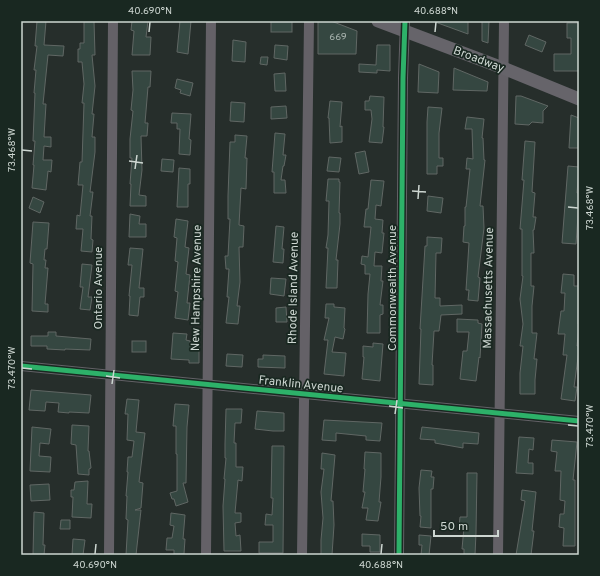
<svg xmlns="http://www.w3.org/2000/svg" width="600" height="576" font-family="Overpass,sans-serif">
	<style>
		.building { fill: #354741; stroke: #606764 }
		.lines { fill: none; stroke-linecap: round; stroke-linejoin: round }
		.street { stroke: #646167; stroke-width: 10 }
		.secondary { stroke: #66646a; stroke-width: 13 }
		.cycleway-casing { stroke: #192821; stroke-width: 8 }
		.cycleway { stroke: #2db169; stroke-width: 5 }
		.ticks { fill: none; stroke: #cdd6d1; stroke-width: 1.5 }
		.labels { text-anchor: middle; stroke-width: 3.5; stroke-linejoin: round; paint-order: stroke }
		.number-label { font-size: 10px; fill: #a7b2ad }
		.street-label { font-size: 12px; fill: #cdd6d1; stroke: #192821 }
		.neatline { fill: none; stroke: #cdd6d1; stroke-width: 1.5 }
		.ticks-label { font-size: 10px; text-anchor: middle; fill: #cdd6d1 }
	</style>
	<rect width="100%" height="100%" fill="#262e2b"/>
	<g class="building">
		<path d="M37 21H46L44 45 64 46 63 56 48 55 43 104H46L44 137H51V147L44 146 43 160H52L51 172 48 171 46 190 32 188 34 165H33L35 141H33L35 93H34L36 70H34L37 46H35Z"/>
		<path d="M84 21H94L95 55H92L95 86 92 114H94L92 137H95V152L90 192H93L90 216H92L91 239 93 240 92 252 81 251 83 229H76L77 215 80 216 83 185H78L80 162H82L84 103H82L84 84 82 62H78V49H80V43H84Z"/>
		<path d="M132 21H148L146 37H151L150 55H132L134 31 131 30Z"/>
		<path d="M180 21H191L188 54 177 52Z"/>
		<rect x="271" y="21" width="21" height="11"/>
		<path d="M318 21H331L357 31 356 54H318Z"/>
		<path d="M435 21H468V34L435 22Z"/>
		<path d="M482 21H489L488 43 482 41Z"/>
		<path d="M567 23H579V71H554V54H571V38H567Z"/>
		<path d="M529 35 546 42 542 52 525 45Z"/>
		<path d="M233 40 246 42 245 62 232 61Z"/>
		<path d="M275 45 288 46 287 60 274 58Z"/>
		<path d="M377 45H390V71L377 70V73L359 72V64L376 65Z"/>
		<path d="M261 57H268L267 65 260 64Z"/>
		<path d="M419 64 439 72 438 93 418 92Z"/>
		<path d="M454 68 488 82 487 91 453 90Z"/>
		<path d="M132 71H151L150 87H148L145 123H148L147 136H141L142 170 139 195 146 196V206H130L131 184H130L132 158H130V139L133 111 131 110 133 90Z"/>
		<path d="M285 73 286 91H275L274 74Z"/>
		<path d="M177 79 193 83 190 96 180 93 181 90 175 88Z"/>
		<path d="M370 96 384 97 383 127H384L382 143 369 142 372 119 371 110H365V101H369Z"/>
		<path d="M516 96H521L548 106 543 111V123L532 122 529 125 515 124Z"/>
		<path d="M330 101 342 102 340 127 342 126V142L330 143 329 118H328Z"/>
		<path d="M231 102 245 103 244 122 230 121Z"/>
		<path d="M286 106 287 118 271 119V107Z"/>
		<path d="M428 107 442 108 439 133V158H443V166H437V174H427V122Z"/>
		<path d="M172 113 191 114 189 139 191 140 190 155 179 154 180 129H177V123H171Z"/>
		<path d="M571 115 579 118V148H569Z"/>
		<path d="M467 117 484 119 482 138H483L484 160H485L480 206H483L484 228 478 277 480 278 478 301 468 300 469 290H466L469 243 463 242 464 226H465V207H466L470 169H466L467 158 473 159 472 129H465Z"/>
		<path d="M275 133 285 134 283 155H286L284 166H283L281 180H285L286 193H274V172H272Z"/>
		<path d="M235 135 247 136 245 158H247L246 189 241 188 239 225 244 226 243 247H239L240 282 237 306H240L238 324 226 323 229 297H227L229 269H226L225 256H228L230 219H228V196L230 142H235Z"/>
		<path d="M525 141 535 142 532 192 535 193 533 217H536L534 230H533L534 253H531V286H534L532 306V333H537L534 359H537L535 380V394H520V373L523 346H520L523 324 520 299 523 276H522V229H520L524 180H522Z"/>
		<path d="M365 151 369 172 359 174 355 153Z"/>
		<path d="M329 157 341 158 339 172 327 171Z"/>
		<path d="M162 159 174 160 173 172 161 171Z"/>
		<path d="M568 166 579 167 577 193H579V201L576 244 562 243Z"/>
		<path d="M179 168 190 169V184H188V207H177Z"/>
		<path d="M328 179H339V182H340L339 213H340V224L336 260H338L337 288H326L328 248H326L328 235 329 201H326Z"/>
		<path d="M371 180 384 181 381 206 376 205 375 219 383 220 382 233H384L382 253 375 252 374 266H382L381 281H383L380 305H383V314L380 315V333H367L368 294 370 274H365V265L361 264 362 256 368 257 371 227H364L366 209H368Z"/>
		<path d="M428 196 443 198 441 213 427 211Z"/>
		<path d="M33 197 44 202 40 213 29 208Z"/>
		<path d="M130 214 140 216 139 224H146V237H129Z"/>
		<path d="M176 219 188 221 185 247 189 248 186 274 190 275 187 303H190L188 320 175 318 178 292 175 291 178 262 175 261 177 238 174 237Z"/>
		<path d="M33 222 49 223 47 249H45L44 260H46L45 268H48L45 304H48V312L32 311 33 264 30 263Z"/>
		<path d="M276 226 284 227 282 249H284L283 263 273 262Z"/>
		<path d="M427 237 442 238 441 253H436L435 298H440V306L462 305V314L441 315 439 331H434L432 365H433V385L419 384 421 329H420L425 246H427Z"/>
		<path d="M130 248 143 249 139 288H144V297H140L138 316 129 315 130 296H129L132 265H128Z"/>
		<path d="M82 264 92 265 88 297H92L90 310 80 309 83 287H80Z"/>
		<path d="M563 274 574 275V286H579L578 324H579V327L577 346H579V350L574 387H577L575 401 561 399 567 355H563L565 334H558L561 311H564L565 293H561Z"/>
		<path d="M271 278 286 279 284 296 270 294Z"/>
		<path d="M326 304H334V307L345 308 344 328 345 329 343 339 335 337 332 352 346 353 344 376 324 374 328 340H324L329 318H325Z"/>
		<path d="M286 307 287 322H276V308Z"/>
		<path d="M457 319 478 320V323L482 324 480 358 479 357 476 381 460 379 463 351H467L469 332H457Z"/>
		<path d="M48 332H56V336L91 339 90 350 65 349V350L47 349V346H31V336H48Z"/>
		<path d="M173 333 187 334 186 340 190 341V345L199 346V363H189V360L171 359Z"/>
		<rect x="132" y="341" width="14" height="11"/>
		<path d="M373 343 383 344 380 381 362 379 364 357H363V346L373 347Z"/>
		<path d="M227 354 243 355 242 367 226 366Z"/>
		<path d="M263 355 285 356V368L258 367V359H263Z"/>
		<path d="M31 390 91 395 89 413 69 412V413L58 412 59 403 46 402 45 411 29 410Z"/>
		<path d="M127 399 139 400 136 432 145 433 139 482 143 483 141 508 135 510H141L136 555H126L128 520 126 519 127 496H126L128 472H127L128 457H132L134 441 127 440 128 414H125Z"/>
		<path d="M175 404 189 405 187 427 186 483H183L188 502 176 506 174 499H172L170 493 177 491V454H176V426H173Z"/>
		<path d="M226 409H242L241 423H235L234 443H236V467H243L242 481 238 480 235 513H241V522L235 523 236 536 240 535 241 551H224L223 506 225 479H224L226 458H225V444Z"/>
		<path d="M257 411 284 413V431H273L255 429Z"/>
		<path d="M324 420 382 423 380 441 366 440V436L336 433V441L322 440Z"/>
		<path d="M72 425 89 426 88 451H89L91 468 89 469V475L78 474 76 445 71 444Z"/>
		<path d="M32 427 51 429 49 444 40 443 39 456 51 457 50 472 30 471Z"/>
		<path d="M422 427 479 433 478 444 463 443V448L435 443V440L420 439Z"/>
		<path d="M519 437 534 438 533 450 529 449 528 463H533V474L516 473Z"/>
		<path d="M552 440 577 442 573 480H575V546H563L564 528 559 527 560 514H564L565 501 560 500 561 471H555L557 452 551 451Z"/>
		<path d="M272 446H284L283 553H259V542H273V525H265L266 514 272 515 273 498H271Z"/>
		<path d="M365 452 381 453V477L379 502H381L378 521 366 520 368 508H362L365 492H363L365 469H364Z"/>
		<path d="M322 453 335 455 331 501H333L334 525 332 555H321V540L323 518 321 492 324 469H321Z"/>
		<path d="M421 470 432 471 431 477H434L433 489H431V528L420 527 421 516H420L419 488Z"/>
		<path d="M467 473H477L476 533 475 555H464V549H462L464 527H459L460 517H467Z"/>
		<path d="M88 481 87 504H92L91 518 72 517 73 497H71V490H74L75 482Z"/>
		<path d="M49 484 50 500 31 501 30 485Z"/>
		<path d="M522 490 536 492 532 531H534L531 555H516L525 501 521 500Z"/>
		<path d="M34 512 44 513 43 545H45L44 555H33Z"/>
		<path d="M171 513 185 515 183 539H185L184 554H174V550H166L167 538H172L174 526 170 525Z"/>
		<path d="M61 520H70V529H60Z"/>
		<path d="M362 534 380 535V552H370V546H362Z"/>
		<path d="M419 535 431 536 429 555H421L422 545H419Z"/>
		<path d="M73 539 85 540 83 555H72Z"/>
	</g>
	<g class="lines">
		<g class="street">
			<path d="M21 366 579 421"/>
			<path d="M109 555 113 21"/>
			<path d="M206 555 211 21"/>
			<path d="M302 555 309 21"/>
			<path d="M399 555 403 78 405 21"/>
			<path d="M498 555 504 21"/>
		</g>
		<path class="secondary" d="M378 21 503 68 579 99"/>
		<defs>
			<g id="cycleway">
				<path d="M21 366 579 421"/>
				<path d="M399 555 403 78 405 21"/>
			</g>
		</defs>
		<use href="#cycleway" class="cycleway-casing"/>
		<use href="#cycleway" class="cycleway"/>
	</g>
	<path class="ticks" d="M149 32 150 22M435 32 436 22M22 150 32 151M129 161 143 163M135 169 137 155M412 191 426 192M418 199 419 185M568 207 578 208M22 368 32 369M106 376 120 378M112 384 114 370M389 406 403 408M395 414 397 400M568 425 578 426M95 554 96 544M381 554 382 544"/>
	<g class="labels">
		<g class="number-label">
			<text x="338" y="40">669</text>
		</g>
		<g class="street-label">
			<text transform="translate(479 59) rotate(21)" y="4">Broadway</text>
			<text transform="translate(98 288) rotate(-90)" y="4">Ontario Avenue</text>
			<text transform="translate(196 288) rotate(-89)" y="4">New Hampshire Avenue</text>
			<text transform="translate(293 288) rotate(-89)" y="4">Rhode Island Avenue</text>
			<text transform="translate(392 288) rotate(-90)" y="4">Commonwealth Avenue</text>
			<text transform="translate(488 288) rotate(-89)" y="4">Massachusetts Avenue</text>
			<text transform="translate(301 384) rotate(6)" y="4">Franklin Avenue</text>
		</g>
	</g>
	<rect width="600" height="576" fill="none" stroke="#192821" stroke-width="44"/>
	<path d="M434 530v6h64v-6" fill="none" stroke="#cdd6d1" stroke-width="2"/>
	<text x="440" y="530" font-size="12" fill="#cdd6d1" stroke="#192821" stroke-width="3" paint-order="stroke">50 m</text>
	<rect x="22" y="22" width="556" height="532" class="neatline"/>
	<g class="ticks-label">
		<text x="150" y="14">40.690°N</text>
		<text x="436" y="14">40.688°N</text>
		<text transform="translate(11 150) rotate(-90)" y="4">73.468°W</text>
		<text transform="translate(589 208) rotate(-90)" y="4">73.468°W</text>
		<text transform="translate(11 368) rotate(-90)" y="4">73.470°W</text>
		<text transform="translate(589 426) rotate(-90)" y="4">73.470°W</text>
		<text x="95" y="568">40.690°N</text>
		<text x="381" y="568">40.688°N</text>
	</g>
</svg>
